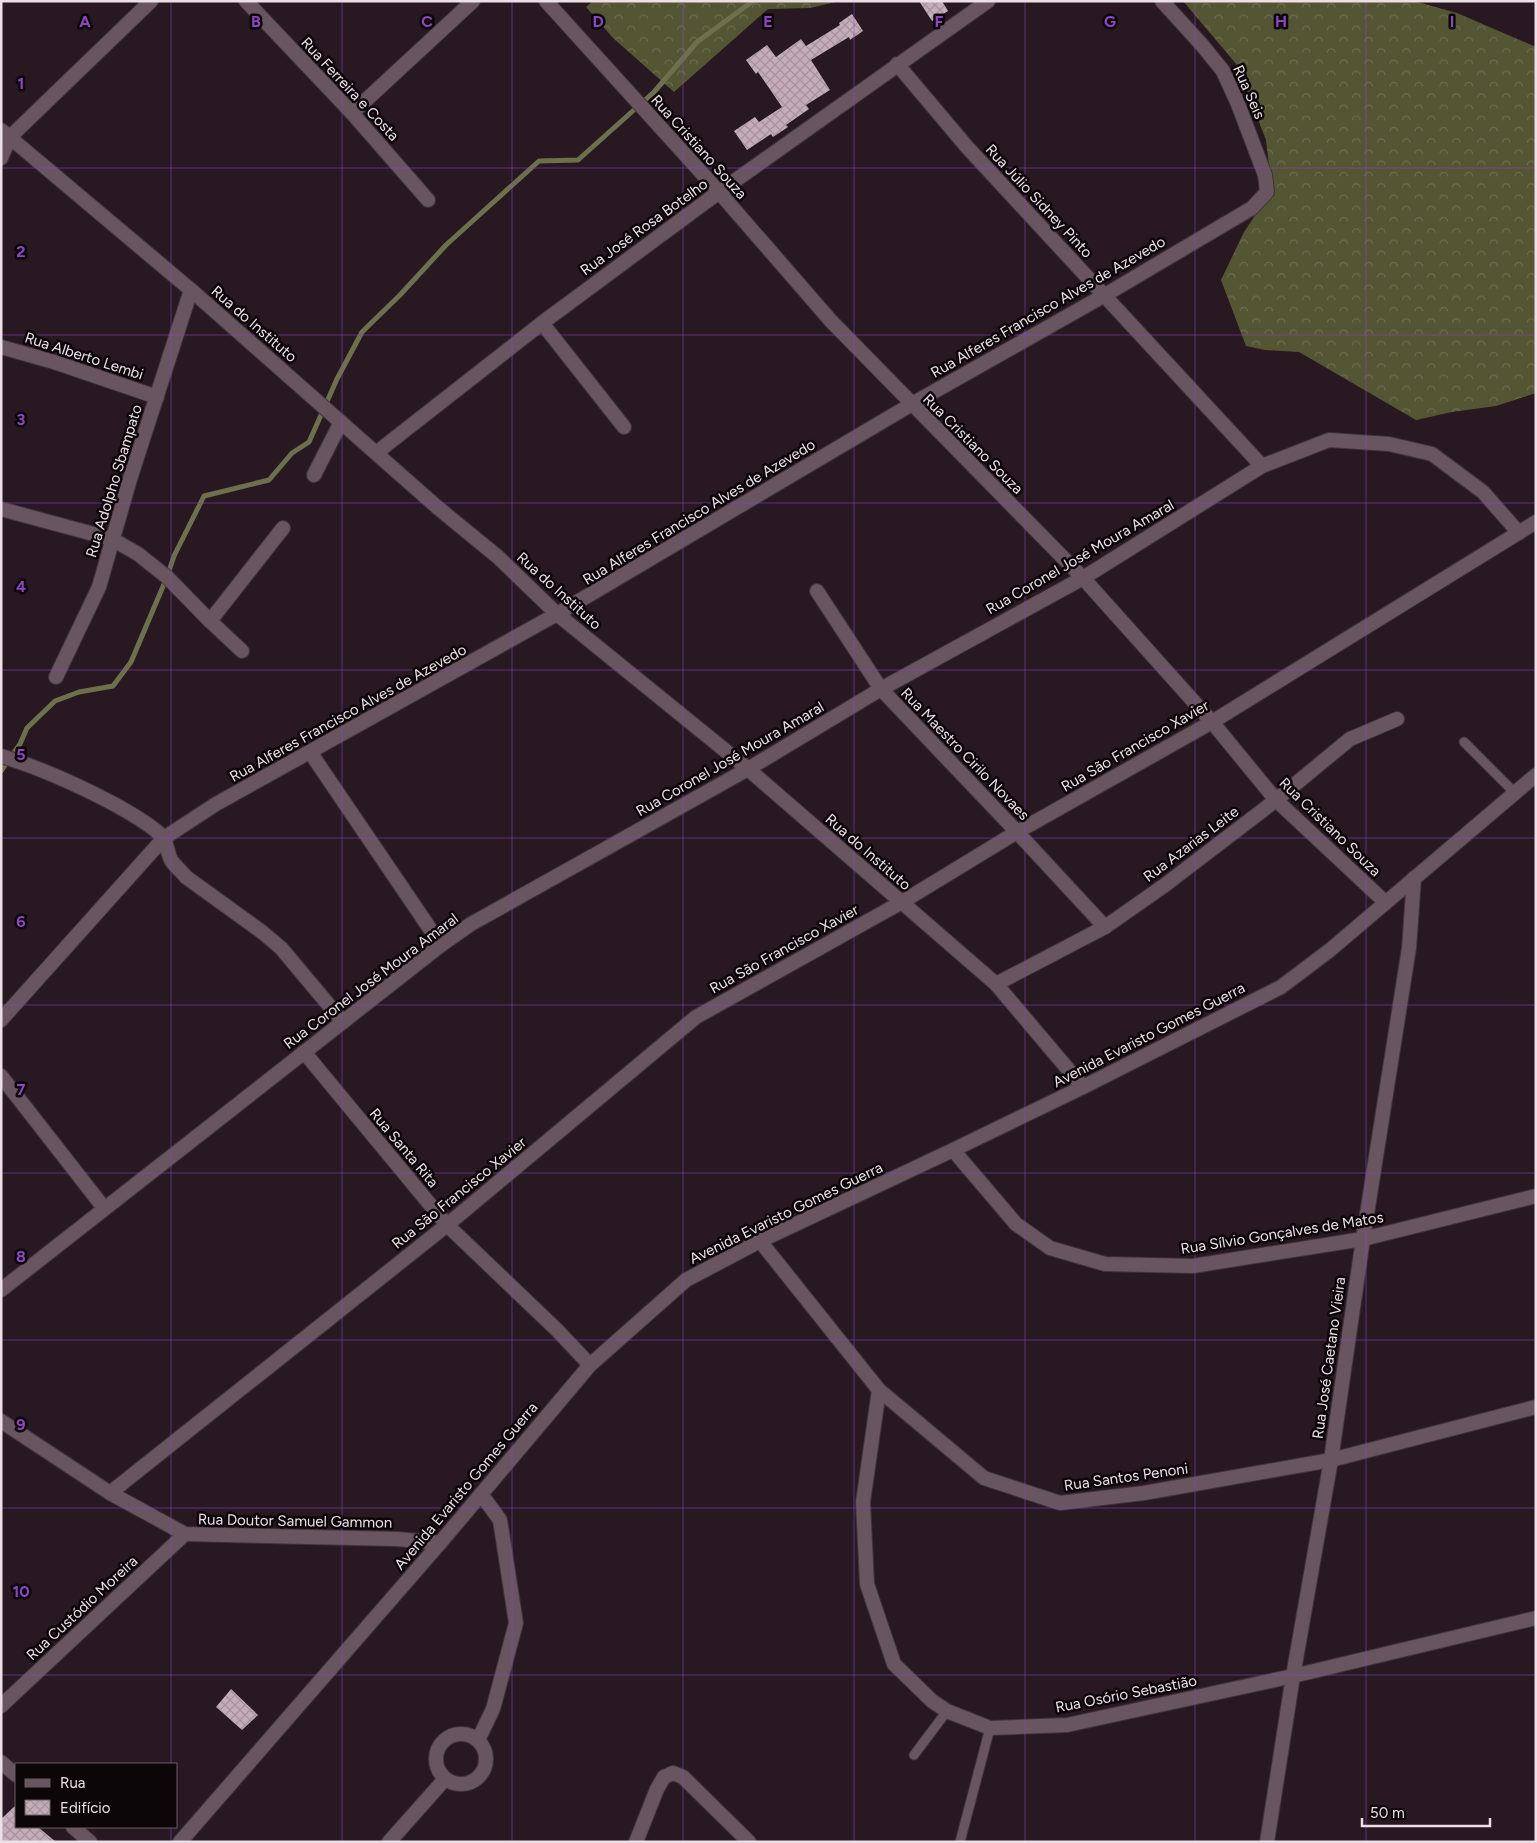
<svg xmlns="http://www.w3.org/2000/svg" width="1537" height="1843" font-family="Figtree,sans-serif">
	<style>
		.forest { fill: url(#forest-crowns) }
		.lines { fill: none; stroke-linecap: round; stroke-linejoin: round }
		.stream { stroke: #6e6f4c; stroke-width: 5 }
		.building { fill: url(#building-cross-hatch) }
		.service-casing { stroke: #40343a; stroke-width: 11 }
		.minor-casing { stroke: #40343a; stroke-width: 16 }
		.secondary-casing { stroke: #40343a; stroke-width: 16 }
		.service { stroke: #695560; stroke-width: 9 }
		.minor { stroke: #695560; stroke-width: 14 }
		.secondary { stroke: #695560; stroke-width: 14 }
		.grid { fill: none; stroke: #8c47c5; stroke-width: 1; stroke-opacity: 0.55 }
		.labels { text-anchor: middle; stroke-width: 5; stroke-linejoin: round; paint-order: stroke }
		.street-label { font-size: 15px; fill: #ece0e6; stroke: #0c0609 }
		.grid-label { font-size: 16px; text-anchor: middle; font-weight: bold; fill: #8c47c5; stroke: #0c0609; stroke-width: 5; stroke-linejoin: round; paint-order: stroke }
	</style>
	<defs>
		<pattern id="forest-crowns" width="20" height="18" patternUnits="userSpaceOnUse" patternTransform="scale(1.25)"><rect width="20" height="18" fill="#545533"/><path d="M2 6a3 3 0 1 1 6 0M12 15a3 3 0 1 1 6 0" fill="none" stroke="#6d6d51"/></pattern>
		<pattern id="building-cross-hatch" width="8" height="8" patternUnits="userSpaceOnUse" patternTransform="scale(1.25)"><rect width="8" height="8" fill="#c4adb9"/><path d="M0 0l8 8M0 8l8-8" fill="none" stroke="#a5929c"/></pattern>
	</defs>
	<rect width="100%" height="100%" fill="#281821"/>
	<g class="forest">
		<path d="M593 1H840L810 8 768 9 674 92 613 38 586 7Z"/>
		<path d="M1183 1H1414L1457 13 1536 47V393L1496 406 1452 412 1416 420 1299 352 1265 350 1246 346 1221 280 1244 232 1272 190 1266 140 1237 65Z"/>
	</g>
	<g class="lines">
		<path class="stream" d="M1 771 20 744 27 728 55 701 79 692 113 686 131 662 167 577 174 556 204 496 269 480 292 453 309 442 337 379 362 332 400 295 446 245 539 161 578 160 654 92 697 42 753 1"/>
	</g>
	<g class="building">
		<path d="M919 1H942L948 11 932 21Z"/>
		<path d="M852 14 863 31 850 40 849 37 811 60 830 90 806 105 809 109 786 125 788 127 773 137 771 134 747 150 734 131 755 117 759 122 782 107 758 72 756 74 746 60 767 45 776 57 801 39 806 46 840 25 839 23Z"/>
		<path d="M231 1689 258 1715 242 1730 216 1707Z"/>
		<path d="M16 1805V1827H38L56 1842H1V1819Z"/>
	</g>
	<g class="lines">
		<defs>
			<g id="service">
				<path d="M1464 742 1515 793"/>
				<path d="M914 1755 947 1711"/>
				<path d="M960 1842 990 1728"/>
			</g>
			<g id="minor">
				<path d="M246 1 352 113 428 200"/>
				<path d="M546 1 719 192 831 321 1083 578 1212 722 1276 800 1385 902"/>
				<path d="M897 64 967 147 1262 466"/>
				<path d="M352 113 473 1"/>
				<path d="M1 158 10 137 151 1"/>
				<path d="M542 323 624 427"/>
				<path d="M1 347 54 362 157 397"/>
				<path d="M376 453 542 323 719 192 988 1"/>
				<path d="M314 475 341 422"/>
				<path d="M1 509 112 539 138 554 167 577 210 621 242 651"/>
				<path d="M817 591 881 689 1017 832 1105 927"/>
				<path d="M210 621 283 528"/>
				<path d="M56 677 99 587 130 479 191 290"/>
				<path d="M310 752 441 945"/>
				<path d="M1 756C41 768 78 785 114 804 130 813 147 822 161 835 167 841 167 852 171 860 175 866 181 871 186 877L262 932 281 948 343 1022"/>
				<path d="M996 984 1105 927 1165 885 1276 800 1350 739 1397 719"/>
				<path d="M1 1020 164 838 216 804 557 614 912 404 1105 295 1252 208 1267 192 1265 175 1238 104 1223 71 1202 45 1162 1"/>
				<path d="M304 1052 447 1225 557 1330 590 1365"/>
				<path d="M1 1076 104 1208"/>
				<path d="M953 1150 1016 1224 1050 1248 1105 1264 1193 1266 1363 1239 1536 1196"/>
				<path d="M760 1241 879 1390 984 1478 1060 1503 1144 1493 1331 1460 1536 1407"/>
				<path d="M1 1290 441 945 471 924 748 769 881 689 1083 578 1262 466 1329 440 1389 444 1432 454 1483 492 1519 533"/>
				<path d="M879 1390 863 1502 867 1584 894 1664 932 1701 947 1711 990 1728 1067 1725 1293 1676 1536 1618"/>
				<path d="M1 1421 110 1493 185 1534 397 1539 440 1543"/>
				<path d="M110 1493 447 1225 696 1017 902 902 1017 832 1212 722 1536 522"/>
				<path d="M1 1706 185 1534"/>
				<circle cx="461" cy="1759" r="25"/>
				<path d="M478 1740 493 1709 516 1623 500 1520 481 1494"/>
				<path d="M389 1842 445 1779"/>
				<path d="M636 1842 657 1789 664 1777 673 1773 683 1777 749 1842"/>
				<path d="M1267 1842 1293 1676 1331 1460 1363 1239 1409 948 1414 878"/>
			</g>
			<g id="secondary">
				<path d="M1 130 191 290 437 507 498 557 557 614 748 769 996 984 1083 1087"/>
				<path d="M1 1762 16 1775"/>
				<path d="M73 1827 90 1842"/>
				<path d="M180 1842 440 1543 590 1365 686 1280 760 1241 953 1150 1083 1087 1281 987 1330 950 1536 775"/>
			</g>
		</defs>
		<use href="#service" class="service-casing"/>
		<use href="#minor" class="minor-casing"/>
		<use href="#secondary" class="secondary-casing"/>
		<use href="#service" class="service"/>
		<use href="#minor" class="minor"/>
		<use href="#secondary" class="secondary"/>
	</g>
	<path class="grid" d="M171 1V1764M342 1V1842M512 1V1842M683 1V1842M854 1V1842M1025 1V1842M1195 1V1842M1366 1V1842M1 168H1536M1 335H1536M1 503H1536M1 670H1536M1 838H1536M1 1005H1536M1 1173H1536M1 1340H1536M1 1508H1536M1 1675H1536M171 1827V1842"/>
	<g class="labels">
		<g class="street-label">
			<text transform="translate(350 89) rotate(47)" y="5">Rua Ferreira e Costa</text>
			<text transform="translate(1249 92) rotate(66)" y="5">Rua Seis</text>
			<text transform="translate(699 147) rotate(48)" y="5">Rua Cristiano Souza</text>
			<text transform="translate(1039 201) rotate(47)" y="5">Rua Júlio Sidney Pinto</text>
			<text transform="translate(644 227) rotate(-36)" y="5">Rua José Rosa Botelho</text>
			<text transform="translate(1048 307) rotate(-30)" y="5">Rua Alferes Francisco Alves de Azevedo</text>
			<text transform="translate(254 324) rotate(41)" y="5">Rua do Instituto</text>
			<text transform="translate(84 356) rotate(18)" y="5">Rua Alberto Lembi</text>
			<text transform="translate(973 444) rotate(45)" y="5">Rua Cristiano Souza</text>
			<text transform="translate(114 481) rotate(-73)" y="5">Rua Adolpho Sbampato</text>
			<text transform="translate(699 512) rotate(-31)" y="5">Rua Alferes Francisco Alves de Azevedo</text>
			<text transform="translate(1080 557) rotate(-30)" y="5">Rua Coronel José Moura Amaral</text>
			<text transform="translate(559 591) rotate(42)" y="5">Rua do Instituto</text>
			<text transform="translate(348 713) rotate(-29)" y="5">Rua Alferes Francisco Alves de Azevedo</text>
			<text transform="translate(1135 746) rotate(-30)" y="5">Rua São Francisco Xavier</text>
			<text transform="translate(965 754) rotate(46)" y="5">Rua Maestro Cirilo Novaes</text>
			<text transform="translate(730 759) rotate(-30)" y="5">Rua Coronel José Moura Amaral</text>
			<text transform="translate(1330 827) rotate(44)" y="5">Rua Cristiano Souza</text>
			<text transform="translate(1191 844) rotate(-37)" y="5">Rua Azarias Leite</text>
			<text transform="translate(868 852) rotate(41)" y="5">Rua do Instituto</text>
			<text transform="translate(784 949) rotate(-29)" y="5">Rua São Francisco Xavier</text>
			<text transform="translate(371 981) rotate(-37)" y="5">Rua Coronel José Moura Amaral</text>
			<text transform="translate(1149 1035) rotate(-27)" y="5">Avenida Evaristo Gomes Guerra</text>
			<text transform="translate(404 1148) rotate(50)" y="5">Rua Santa Rita</text>
			<text transform="translate(459 1193) rotate(-39)" y="5">Rua São Francisco Xavier</text>
			<text transform="translate(786 1213) rotate(-26)" y="5">Avenida Evaristo Gomes Guerra</text>
			<text transform="translate(1282 1233) rotate(-9)" y="5">Rua Sílvio Gonçalves de Matos</text>
			<text transform="translate(1329 1358) rotate(-82)" y="5">Rua José Caetano Vieira</text>
			<text transform="translate(1126 1477) rotate(-8)" y="5">Rua Santos Penoni</text>
			<text transform="translate(466 1486) rotate(-50)" y="5">Avenida Evaristo Gomes Guerra</text>
			<text transform="translate(295 1521) rotate(1)" y="5">Rua Doutor Samuel Gammon</text>
			<text transform="translate(82 1608) rotate(-43)" y="5">Rua Custódio Moreira</text>
			<text transform="translate(1126 1694) rotate(-11)" y="5">Rua Osório Sebastião</text>
		</g>
	</g>
	<g class="grid-label">
		<text x="85" y="27">A</text>
		<text x="256" y="27">B</text>
		<text x="427" y="27">C</text>
		<text x="598" y="27">D</text>
		<text x="768" y="27">E</text>
		<text x="939" y="27">F</text>
		<text x="1110" y="27">G</text>
		<text x="1281" y="27">H</text>
		<text x="1452" y="27">I</text>
		<text x="21" y="89">1</text>
		<text x="21" y="257">2</text>
		<text x="21" y="425">3</text>
		<text x="21" y="592">4</text>
		<text x="21" y="760">5</text>
		<text x="21" y="927">6</text>
		<text x="21" y="1095">7</text>
		<text x="21" y="1262">8</text>
		<text x="21" y="1430">9</text>
		<text x="21" y="1597">10</text>
	</g>
	<rect width="1537" height="1843" fill="none" stroke="#ece0e6" stroke-width="5"/>
	<rect x="15" y="1763" width="162" height="65" fill="#0c0609" stroke="#665d61"/>
	<rect x="25" y="1779" width="25" height="8" fill="#695560" stroke="#665d61"/>
	<text x="60" y="1788" font-size="15" fill="#ece0e6">Rua</text>
	<rect x="25" y="1800" width="25" height="15" fill="url(#building-cross-hatch)" stroke="#665d61"/>
	<text x="60" y="1813" font-size="15" fill="#ece0e6">Edifício</text>
	<path d="M1362 1818v8h128v-8" fill="none" stroke="#ece0e6" stroke-width="2.5"/>
	<text x="1370" y="1818" font-size="15" fill="#ece0e6" stroke="#0c0609" stroke-width="4" paint-order="stroke">50 m</text>
</svg>
